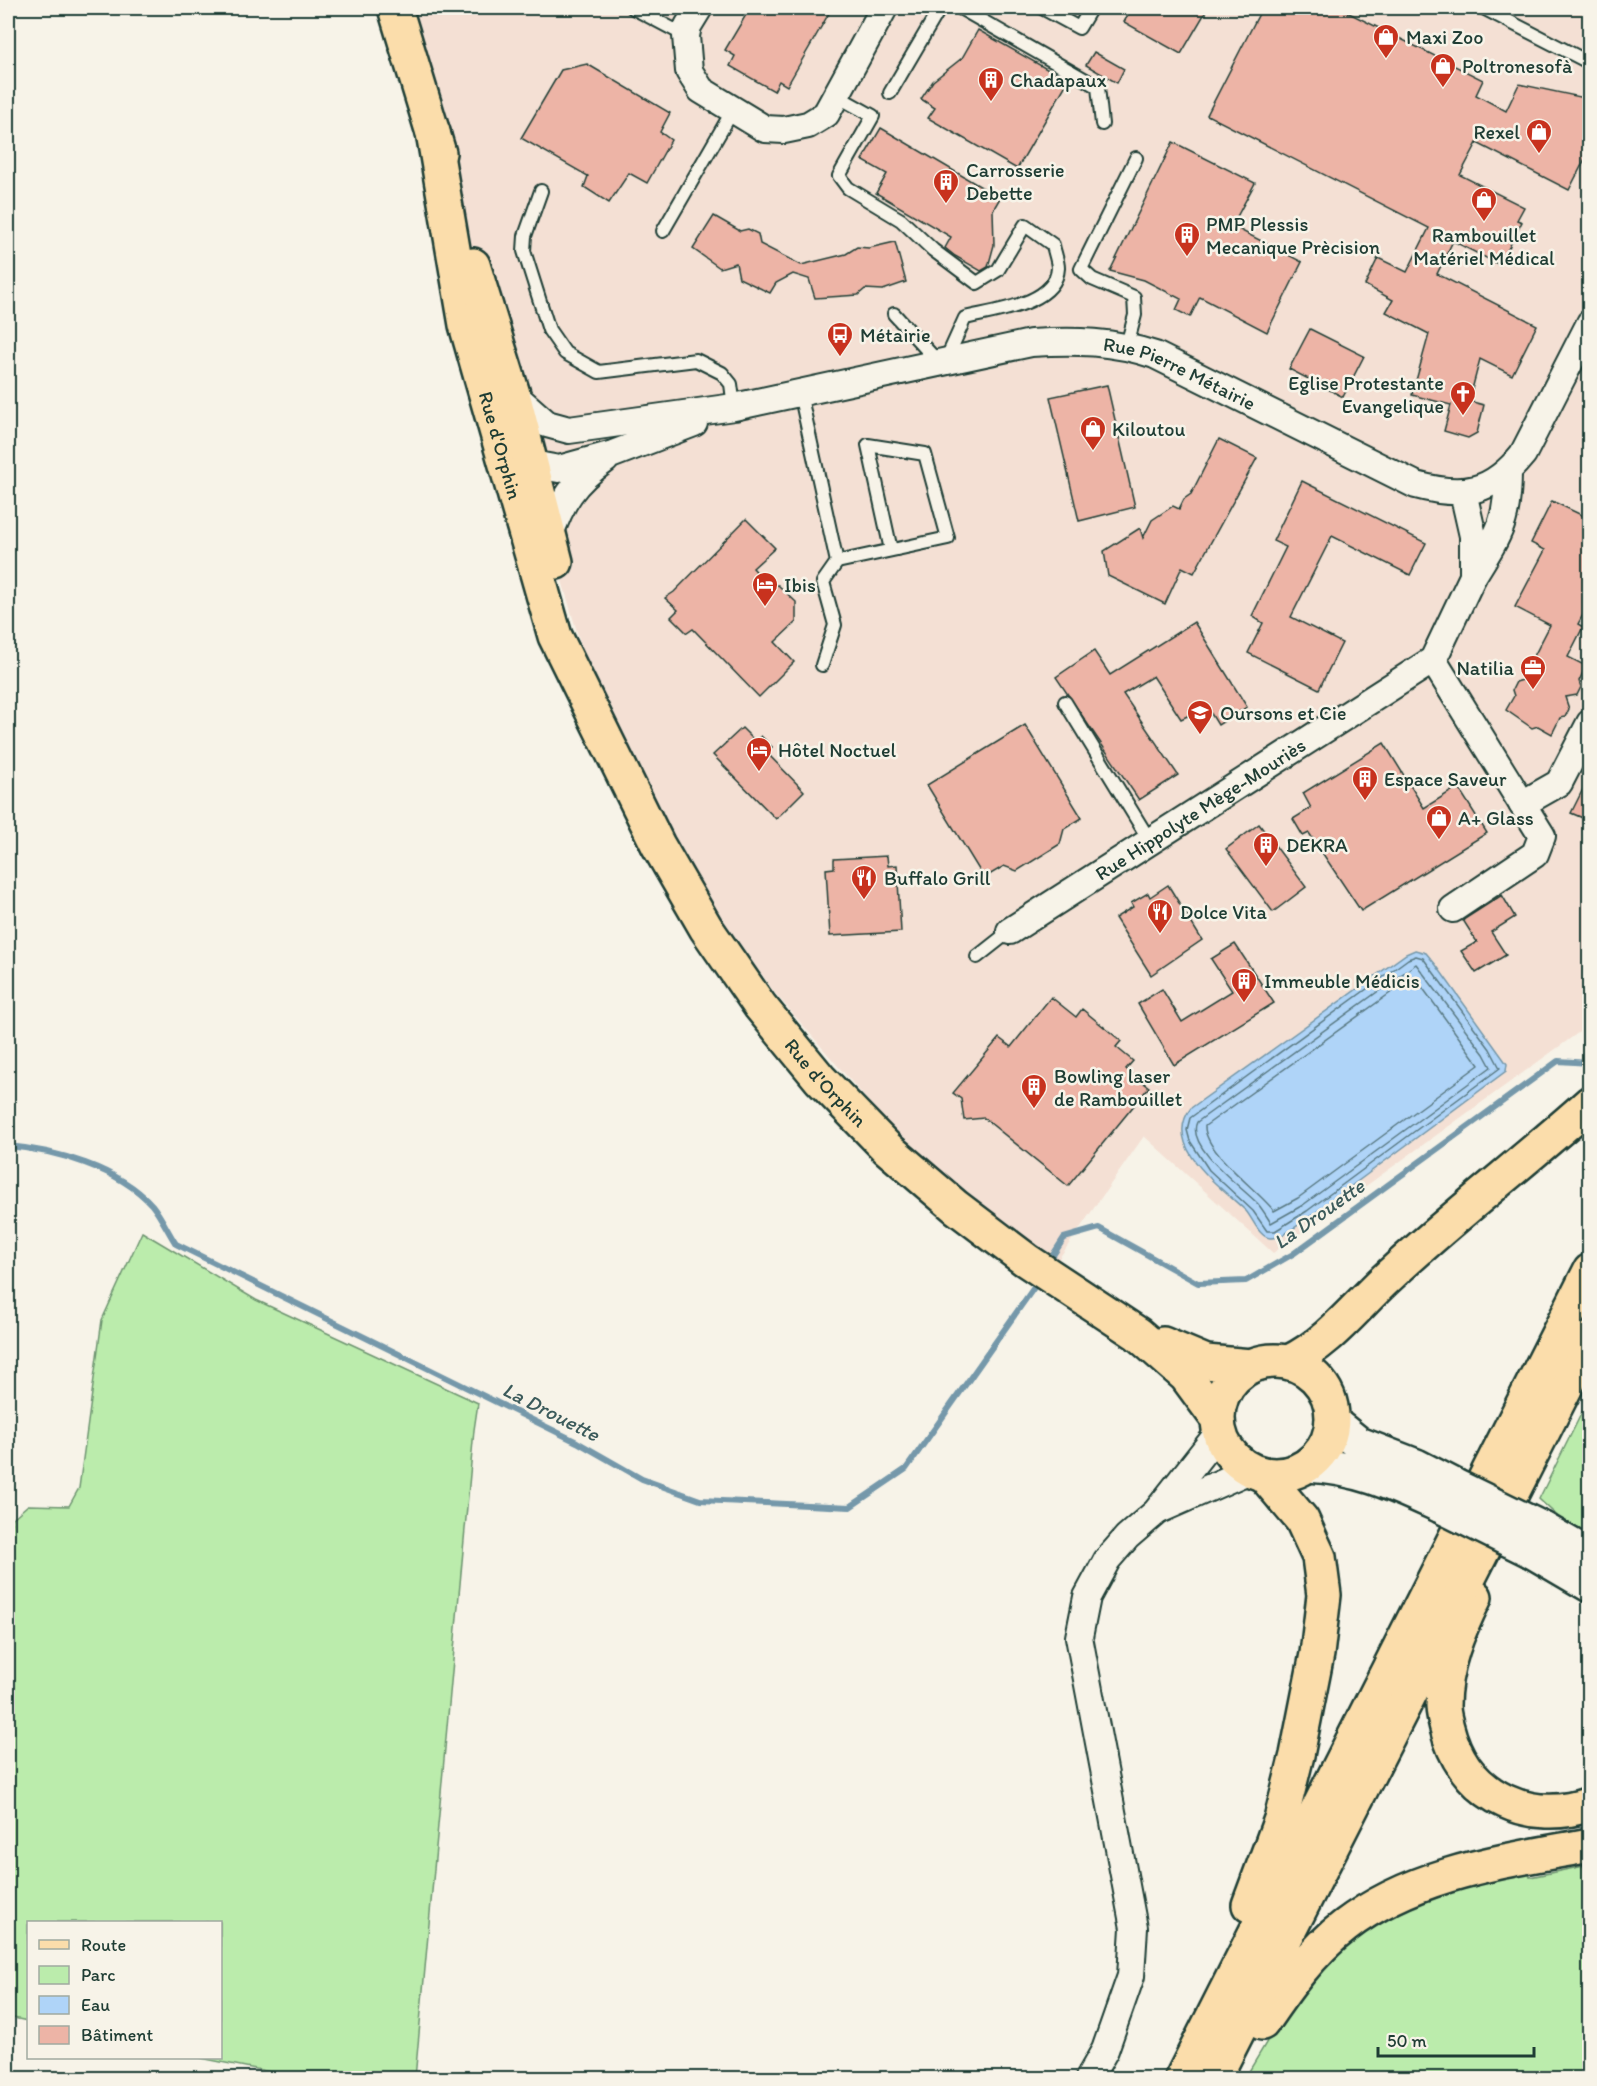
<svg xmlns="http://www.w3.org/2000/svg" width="1597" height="2086" font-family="Itim,sans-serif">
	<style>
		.built { fill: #f4e0d4 }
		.green { fill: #bbecac; stroke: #6d9470; stroke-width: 1.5 }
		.water { fill: #afd4f8; stroke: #7598aa; stroke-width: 1.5 }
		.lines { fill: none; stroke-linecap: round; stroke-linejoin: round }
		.shore { stroke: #597982; stroke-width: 1.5 }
		.stream { stroke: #7598aa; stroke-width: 6 }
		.building { fill: #edb4a6; stroke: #1f3d34; stroke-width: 1.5 }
		.service-casing { stroke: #1f3d34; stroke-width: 16 }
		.minor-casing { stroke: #1f3d34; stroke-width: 30 }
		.secondary-casing { stroke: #1f3d34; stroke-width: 38 }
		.primary-casing { stroke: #1f3d34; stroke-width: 38 }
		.trunk-casing { stroke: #1f3d34; stroke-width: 38 }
		.service { stroke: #f7f3e8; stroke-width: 12 }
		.minor { stroke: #f7f3e8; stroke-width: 26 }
		.secondary { stroke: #f7f3e8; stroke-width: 33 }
		.primary { stroke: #fbddab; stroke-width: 33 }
		.trunk { stroke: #fbddab; stroke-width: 33 }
		.secondary-bridge-casing { stroke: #1f3d34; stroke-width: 38; stroke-linecap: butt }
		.secondary-bridge { stroke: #f7f3e8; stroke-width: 33 }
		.labels { text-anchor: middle; stroke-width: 5; stroke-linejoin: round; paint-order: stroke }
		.poi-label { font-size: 20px; fill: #1f3d34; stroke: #f7f3e8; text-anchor: start }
		.street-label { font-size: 20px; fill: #1f3d34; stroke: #f7f3e8 }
		.water-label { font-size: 21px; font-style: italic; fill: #3c5b5b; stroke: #f7f3e8 }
	</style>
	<rect width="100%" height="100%" fill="#f7f3e8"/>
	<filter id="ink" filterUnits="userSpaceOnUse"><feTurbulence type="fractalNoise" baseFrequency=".0167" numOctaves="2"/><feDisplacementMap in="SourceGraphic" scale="12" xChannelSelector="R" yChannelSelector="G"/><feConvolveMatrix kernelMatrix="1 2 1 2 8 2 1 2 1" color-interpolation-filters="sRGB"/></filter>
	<g filter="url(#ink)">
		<path class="built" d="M395 8H1589V1025L1273 1253 1144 1136 1055 1264 894 1131 774 992 719 914 647 789 610 745Z"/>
		<g class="green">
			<path d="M142 1232 256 1300 478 1403 474 1430 415 2078H301L201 2058H220V1922H28V2021L8 2017V1563L13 1518 28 1505 69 1506 79 1488 102 1320Z"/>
			<path d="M1589 1398V1545L1539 1499Z"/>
			<path d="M1589 1865V2078H1245L1296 1993 1356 1933 1402 1905 1528 1869 1530 1877Z"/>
		</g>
		<path class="water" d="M1415 950 1426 953 1436 965 1507 1064 1506 1071 1311 1216C1300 1223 1283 1239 1270 1238 1259 1237 1253 1219 1246 1211 1221 1187 1161 1146 1191 1108L1406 954Z"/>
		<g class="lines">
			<g class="shore">
				<path d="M1416 956 1423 958 1431 969 1490 1049 1500 1068 1307 1211 1275 1231H1267L1253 1211 1209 1170 1190 1141 1187 1130 1190 1118 1408 959Z"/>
				<path d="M1416 964 1484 1054 1491 1067 1303 1205 1271 1223C1267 1217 1263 1210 1258 1204 1243 1188 1185 1147 1197 1122Z"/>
				<path d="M1414 976 1479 1065 1298 1198 1274 1211C1258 1190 1204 1152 1205 1126Z"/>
			</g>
			<g class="stream">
				<path d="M8 1146C55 1150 119 1168 152 1205 161 1216 168 1232 176 1244L577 1442 642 1479 700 1500 850 1507 906 1469 1035 1286"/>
				<path d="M1053 1255 1064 1238 1099 1228 1198 1283 1246 1281 1293 1254 1558 1061 1590 1063"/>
			</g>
		</g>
		<g class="building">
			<path d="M750 8H832L787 86 779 81 774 91 730 66 735 56 725 50Z"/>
			<path d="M1132 8H1208L1181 54 1124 22Z"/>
			<path d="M1262 8H1339L1483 80 1476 95 1506 111 1519 84 1590 99V149L1569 190 1477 143 1460 175 1524 207 1517 220 1522 222 1500 265 1453 241 1437 274 1537 325 1512 375 1480 359 1469 401 1484 405 1477 433 1468 438 1444 431 1451 405 1412 395 1429 334 1386 312 1393 300 1365 285 1378 258 1407 272 1429 228 1207 115Z"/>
			<path d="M978 30 1068 81 1017 169 928 118 935 108 921 99 933 81 962 58Z"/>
			<path d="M1094 52 1124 69 1117 83 1086 65Z"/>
			<path d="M587 64 670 113 660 132 671 140 647 183 629 173 609 203 584 187 588 176 521 138 561 70Z"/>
			<path d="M881 128 1000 198 993 210 994 245 988 267 981 271 955 256 945 248 951 237 876 193 887 174 862 160Z"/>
			<path d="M1173 142 1255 183 1232 226 1302 262 1267 332 1200 297 1190 317 1176 310 1181 299 1144 280 1110 271Z"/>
			<path d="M714 216 740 231 748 229 758 234 760 244 801 265 846 254 857 247 869 248 895 242 906 282 883 290 865 289 858 295 815 298 809 279 793 274 776 283 770 293 739 278 736 263 720 268 693 249Z"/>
			<path d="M1310 329 1364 356 1343 397 1289 369Z"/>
			<path d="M1107 385 1135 507 1079 521 1050 397Z"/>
			<path d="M1219 439 1257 458 1194 573 1182 567 1165 604 1108 576 1104 551 1140 528 1143 538 1152 520 1173 506 1179 509 1184 499 1191 494Z"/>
			<path d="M1302 481 1426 543 1410 575 1332 536 1291 617 1342 643 1319 689 1248 653 1263 623 1252 616 1286 547 1273 541Z"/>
			<path d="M1552 501 1590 519V602L1578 624 1583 627 1568 657 1586 666 1579 681 1581 687 1577 695 1565 697 1569 709 1565 717 1560 718 1552 734 1538 726 1532 728 1506 710 1514 696 1512 690 1516 682 1526 679 1523 667 1528 659 1533 658 1550 625 1515 607 1545 550 1531 543Z"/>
			<path d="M746 519 775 548 753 568 769 585H778L796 602V622L775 642 794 662 759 697 693 629 687 633 671 617 678 610 665 598 674 592Z"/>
			<path d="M1194 622 1247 707 1218 725 1207 707 1181 719 1153 676 1123 694 1178 775 1139 800 1056 677 1094 651 1110 675Z"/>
			<path d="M1025 725 1082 818 1064 829 1060 844 1017 871 1004 866 984 878 927 785Z"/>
			<path d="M742 728 755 741 761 736 772 747 766 752 804 791 776 819 713 755Z"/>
			<path d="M1384 743 1424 808 1458 787 1487 833 1361 911 1309 833 1303 836 1293 819 1311 808 1303 793Z"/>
			<path d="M1590 775V821L1571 813Z"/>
			<path d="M1259 824 1306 887 1273 912 1226 849Z"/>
			<path d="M887 856 888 866 897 865 901 932 830 936 826 869 834 868V859Z"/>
			<path d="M1168 885 1202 940 1151 975 1115 918 1133 907 1131 903 1148 893 1150 897Z"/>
			<path d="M1502 895 1515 917 1491 932 1506 955 1476 973 1461 951 1477 942 1463 920Z"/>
			<path d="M1235 944 1274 1003 1174 1065 1138 1004 1162 989 1182 1022 1232 991 1211 959Z"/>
			<path d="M1051 997 1076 1017 1082 1009 1121 1041 1116 1047 1133 1061 1126 1069 1149 1087 1068 1186 984 1118 964 1120 961 1099 953 1093 999 1038 1011 1047Z"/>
		</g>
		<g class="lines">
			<defs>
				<g id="service">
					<path d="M633 8 686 36"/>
					<path d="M960 8 1098 87 1102 124"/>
					<path d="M1042 8 1079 28 1091 8"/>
					<path d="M1483 8 1590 63"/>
					<path d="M890 93 940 8"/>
					<path d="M837 96 873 116 839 176 848 188 901 220 933 250 977 283 998 270 1025 225 1053 245C1054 251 1058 261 1058 268 1056 305 993 311 965 318L946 360"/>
					<path d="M541 191 525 236 524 251 549 330 565 353 599 372 696 360 722 373 731 384 734 407"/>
					<path d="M663 231 733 110"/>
					<path d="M894 314 939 363"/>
					<path d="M1127 345 1135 315 1134 297 1092 279 1081 269 1136 158"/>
					<path d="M800 393 837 562 823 582 835 625 822 665"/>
					<path d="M837 562 948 538 925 454 868 445 891 550"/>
					<path d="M1065 702 1150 841"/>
					<path d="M977 957 1010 931"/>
				</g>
				<g id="minor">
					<path d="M699 8 688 26 686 36 689 71 701 90 765 129 784 130 808 125 826 114 884 8"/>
					<path id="s1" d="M513 394 547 424 569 430 734 407 1031 343C1075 340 1113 341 1155 355L1416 485C1463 498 1492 493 1523 454L1590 323"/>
					<path d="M518 453 532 464 559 469 613 454 694 423"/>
					<path d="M1463 492 1473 536V576C1499 534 1508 522 1508 472"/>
					<path d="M549 538C561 501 574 482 605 460"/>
					<path d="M1433 660 1542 836 1535 854 1453 909"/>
					<path d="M1522 804 1559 783 1590 723"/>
					<path id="s2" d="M1010 931 1433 660 1473 576"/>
					<path d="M1159 1510 1250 1470"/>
					<path d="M1089 2078 1105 2050 1131 1976 1134 1928 1079 1637 1087 1597 1107 1560 1127 1537 1156 1512 1219 1432"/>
				</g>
				<g id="secondary">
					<path d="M1332 1422 1359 1444 1416 1466 1455 1486"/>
					<path d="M1308 1465C1361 1468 1393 1484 1441 1506"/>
					<path d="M1543 1529 1590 1556"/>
					<path d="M1532 1551 1590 1585"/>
				</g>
				<g id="primary">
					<path d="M395 8 439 153"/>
					<path id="s3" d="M433 132 466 325 555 636 658 845 706 928 760 1006 820 1079 887 1148 956 1207 1026 1260 1138 1334 1186 1376 1217 1418"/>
					<path d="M473 265 513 394 556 562"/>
					<path d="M1163 1344 1206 1362 1251 1366"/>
					<circle cx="1275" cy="1418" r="57"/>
					<path d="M1289 1362C1330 1342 1356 1306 1389 1276 1453 1216 1524 1162 1590 1103"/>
					<path d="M1507 1532 1511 1525 1509 1499 1590 1339"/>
					<path d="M1475 1597C1458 1631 1443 1667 1443 1706 1443 1716 1447 1728 1450 1738 1470 1798 1531 1825 1590 1804"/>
				</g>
				<g id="trunk">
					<path d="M1249 1905 1281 1819 1297 1755 1317 1654 1324 1595 1319 1557 1302 1520 1264 1475"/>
					<path d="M1262 2023C1285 1989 1312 1951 1345 1926 1415 1872 1505 1861 1590 1845"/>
					<path d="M1182 2078 1590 1271"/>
					<path d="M1214 2078 1506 1505"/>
				</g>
			</defs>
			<use href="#service" class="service-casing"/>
			<use href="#minor" class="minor-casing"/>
			<use href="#secondary" class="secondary-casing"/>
			<use href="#primary" class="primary-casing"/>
			<use href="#trunk" class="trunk-casing"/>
			<use href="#service" class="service"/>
			<use href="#minor" class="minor"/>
			<use href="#secondary" class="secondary"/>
			<use href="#primary" class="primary"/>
			<use href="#trunk" class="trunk"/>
			<defs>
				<g id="secondary-bridge">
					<path d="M1455 1486 1543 1529"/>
					<path d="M1441 1506 1532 1551"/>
				</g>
			</defs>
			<use href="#secondary-bridge" class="secondary-bridge-casing"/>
			<use href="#secondary-bridge" class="secondary-bridge"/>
		</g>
	</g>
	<defs>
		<symbol id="shop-pin" viewBox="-11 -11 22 30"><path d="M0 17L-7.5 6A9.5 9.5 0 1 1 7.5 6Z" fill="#c8321e" stroke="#f7f3e8"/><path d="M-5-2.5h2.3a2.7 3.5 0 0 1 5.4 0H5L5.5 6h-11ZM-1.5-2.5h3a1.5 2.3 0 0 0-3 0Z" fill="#fff"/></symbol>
		<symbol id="building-pin" viewBox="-11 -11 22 30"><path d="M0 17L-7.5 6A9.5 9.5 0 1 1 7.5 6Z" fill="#c8321e" stroke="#f7f3e8"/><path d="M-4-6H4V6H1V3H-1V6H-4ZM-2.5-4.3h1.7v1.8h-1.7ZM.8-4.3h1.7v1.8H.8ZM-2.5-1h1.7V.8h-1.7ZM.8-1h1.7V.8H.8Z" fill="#fff"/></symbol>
		<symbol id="bus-pin" viewBox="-11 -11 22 30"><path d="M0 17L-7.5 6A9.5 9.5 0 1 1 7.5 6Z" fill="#c8321e" stroke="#f7f3e8"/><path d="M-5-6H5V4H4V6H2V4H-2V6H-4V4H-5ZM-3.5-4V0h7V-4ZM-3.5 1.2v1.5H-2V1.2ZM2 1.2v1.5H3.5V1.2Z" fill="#fff"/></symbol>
		<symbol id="church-pin" viewBox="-11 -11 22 30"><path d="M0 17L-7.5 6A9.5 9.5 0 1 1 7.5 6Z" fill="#c8321e" stroke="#f7f3e8"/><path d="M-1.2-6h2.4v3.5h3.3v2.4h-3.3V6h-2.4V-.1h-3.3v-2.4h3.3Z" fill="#fff"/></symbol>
		<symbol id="hotel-pin" viewBox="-11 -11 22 30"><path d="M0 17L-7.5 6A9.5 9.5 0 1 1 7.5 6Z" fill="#c8321e" stroke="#f7f3e8"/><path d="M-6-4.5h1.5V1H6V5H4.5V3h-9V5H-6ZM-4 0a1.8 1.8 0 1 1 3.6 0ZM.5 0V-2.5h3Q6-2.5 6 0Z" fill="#fff"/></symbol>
		<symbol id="office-pin" viewBox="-11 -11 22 30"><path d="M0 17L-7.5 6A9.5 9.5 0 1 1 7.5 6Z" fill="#c8321e" stroke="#f7f3e8"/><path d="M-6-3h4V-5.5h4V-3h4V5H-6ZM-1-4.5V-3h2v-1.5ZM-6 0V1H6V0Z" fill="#fff"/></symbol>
		<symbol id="school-pin" viewBox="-11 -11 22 30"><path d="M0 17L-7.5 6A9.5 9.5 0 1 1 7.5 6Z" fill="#c8321e" stroke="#f7f3e8"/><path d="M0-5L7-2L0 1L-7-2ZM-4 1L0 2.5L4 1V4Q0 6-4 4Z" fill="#fff"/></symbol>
		<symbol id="restaurant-pin" viewBox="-11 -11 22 30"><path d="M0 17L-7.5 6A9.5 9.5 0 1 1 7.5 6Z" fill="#c8321e" stroke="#f7f3e8"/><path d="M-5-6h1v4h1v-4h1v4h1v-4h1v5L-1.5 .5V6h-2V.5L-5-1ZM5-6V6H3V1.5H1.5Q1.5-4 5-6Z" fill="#fff"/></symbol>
	</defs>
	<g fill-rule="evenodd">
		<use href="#shop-pin" x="1371" y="22" width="30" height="40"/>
		<use href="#shop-pin" x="1428" y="51" width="30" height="40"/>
		<use href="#building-pin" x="976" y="65" width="30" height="40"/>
		<use href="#shop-pin" x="1524" y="117" width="30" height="40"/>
		<use href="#building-pin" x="931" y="167" width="30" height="40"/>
		<use href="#shop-pin" x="1469" y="185" width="30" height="40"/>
		<use href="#building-pin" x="1172" y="220" width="30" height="40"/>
		<use href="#bus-pin" x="825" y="320" width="30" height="40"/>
		<use href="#church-pin" x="1448" y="379" width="30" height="40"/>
		<use href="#shop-pin" x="1078" y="414" width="30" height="40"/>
		<use href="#hotel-pin" x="750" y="570" width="30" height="40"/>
		<use href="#office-pin" x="1518" y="653" width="30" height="40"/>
		<use href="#school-pin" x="1185" y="698" width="30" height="40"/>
		<use href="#hotel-pin" x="744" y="735" width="30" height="40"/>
		<use href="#building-pin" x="1350" y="764" width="30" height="40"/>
		<use href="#shop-pin" x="1424" y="803" width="30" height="40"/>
		<use href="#building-pin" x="1251" y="830" width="30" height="40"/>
		<use href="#restaurant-pin" x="849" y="863" width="30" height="40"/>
		<use href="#restaurant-pin" x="1145" y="897" width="30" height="40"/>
		<use href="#building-pin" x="1229" y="966" width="30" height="40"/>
		<use href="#building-pin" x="1019" y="1072" width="30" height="40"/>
	</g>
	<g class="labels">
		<g class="poi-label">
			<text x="1406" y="44">Maxi Zoo</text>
			<text x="1462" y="73">Poltronesofà</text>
			<text x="1010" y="87">Chadapaux</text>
			<text x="1520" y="139" text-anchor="end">Rexel</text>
			<text x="966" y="177">Carrosserie<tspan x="966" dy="23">Debette</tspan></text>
			<text x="1206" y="231">PMP Plessis<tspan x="1206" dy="23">Mecanique Prècision</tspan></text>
			<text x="1484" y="242" text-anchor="middle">Rambouillet<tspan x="1484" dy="23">Matériel Médical</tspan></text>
			<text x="860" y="342">Métairie</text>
			<text x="1444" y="390" text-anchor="end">Eglise Protestante<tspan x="1444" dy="23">Evangelique</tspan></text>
			<text x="1112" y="436">Kiloutou</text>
			<text x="784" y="592">Ibis</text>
			<text x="1514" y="675" text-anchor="end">Natilia</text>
			<text x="1220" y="720">Oursons et Cie</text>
			<text x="778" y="757">Hôtel Noctuel</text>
			<text x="1384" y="786">Espace Saveur</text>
			<text x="1458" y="825">A+ Glass</text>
			<text x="1286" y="852">DEKRA</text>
			<text x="884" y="885">Buffalo Grill</text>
			<text x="1180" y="919">Dolce Vita</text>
			<text x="1264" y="988">Immeuble Médicis</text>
			<text x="1054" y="1083">Bowling laser<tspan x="1054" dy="23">de Rambouillet</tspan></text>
		</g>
		<g class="street-label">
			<text dy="7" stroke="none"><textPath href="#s1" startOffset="693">Rue Pierre Métairie</textPath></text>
			<text dy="7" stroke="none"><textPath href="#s3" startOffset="321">Rue d'Orphin</textPath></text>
			<text dy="7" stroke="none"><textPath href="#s2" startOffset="226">Rue Hippolyte Mège-Mouriès</textPath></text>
			<text dy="7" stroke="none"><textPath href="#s3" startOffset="1044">Rue d'Orphin</textPath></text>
		</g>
		<g class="water-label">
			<text transform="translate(1319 1214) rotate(-35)" y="7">La Drouette</text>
			<text transform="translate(551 1412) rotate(27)" y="7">La Drouette</text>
		</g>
	</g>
	<rect width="1597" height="2086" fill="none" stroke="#f7f3e8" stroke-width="30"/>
	<rect x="15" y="15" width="1567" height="2056" fill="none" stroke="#1f3d34" stroke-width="2" filter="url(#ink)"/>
	<rect x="27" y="1921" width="195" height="138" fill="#f7f3e8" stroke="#a1aaa0" stroke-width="1.5"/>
	<rect x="39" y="1940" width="30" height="9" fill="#fbddab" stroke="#a1aaa0" stroke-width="1.5"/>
	<text x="81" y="1951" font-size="18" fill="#1f3d34">Route</text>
	<rect x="39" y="1966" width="30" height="18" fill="#bbecac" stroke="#a1aaa0" stroke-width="1.5"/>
	<text x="81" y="1981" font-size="18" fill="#1f3d34">Parc</text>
	<rect x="39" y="1996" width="30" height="18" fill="#afd4f8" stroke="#a1aaa0" stroke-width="1.5"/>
	<text x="81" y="2011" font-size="18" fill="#1f3d34">Eau</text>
	<rect x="39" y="2026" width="30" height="18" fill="#edb4a6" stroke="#a1aaa0" stroke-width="1.5"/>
	<text x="81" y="2041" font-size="18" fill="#1f3d34">Bâtiment</text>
	<path d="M1378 2047v9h156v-9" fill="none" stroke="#1f3d34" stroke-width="3"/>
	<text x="1387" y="2047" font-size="18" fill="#1f3d34" stroke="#f7f3e8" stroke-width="4.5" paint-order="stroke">50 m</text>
</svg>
